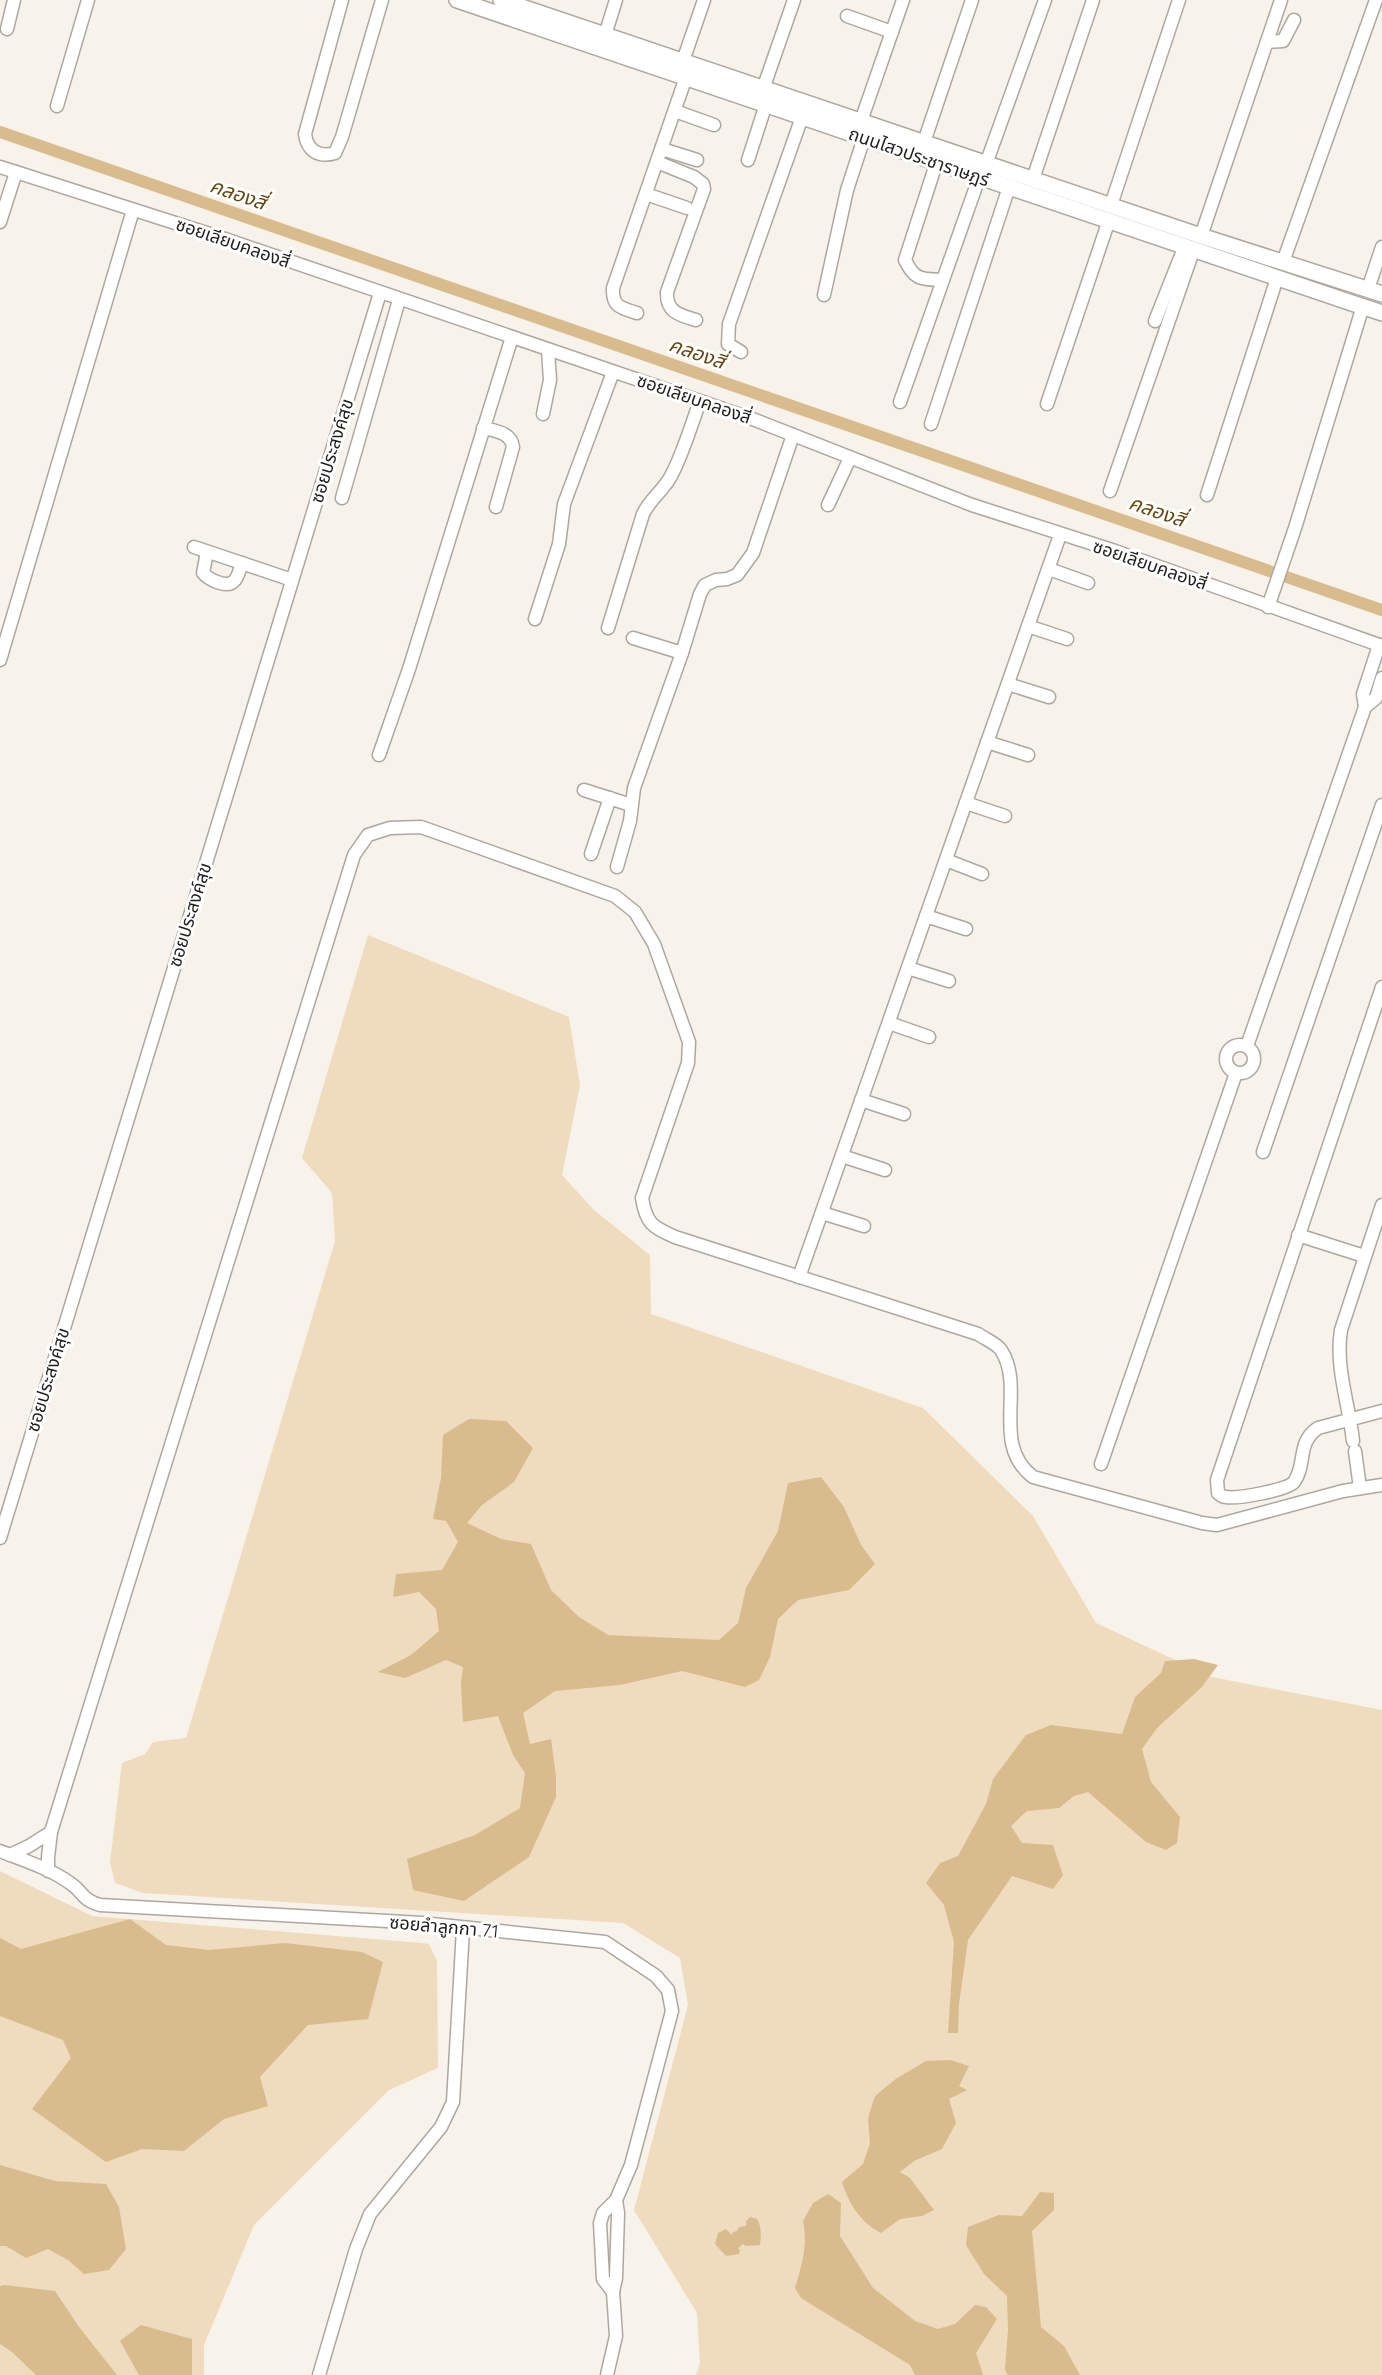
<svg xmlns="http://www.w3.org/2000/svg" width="1382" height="2375" font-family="Quicksand,'Noto Sans Thai',sans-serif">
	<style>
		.green { fill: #efdbbd }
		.water { fill: #d9bc8d }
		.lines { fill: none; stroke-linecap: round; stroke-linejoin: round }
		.canal { stroke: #d9bc8d; stroke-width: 12 }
		.minor-casing { stroke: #ada89f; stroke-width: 15 }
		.major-casing { stroke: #ada89f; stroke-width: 18 }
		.minor { stroke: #fff; stroke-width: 12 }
		.major { stroke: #fff; stroke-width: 15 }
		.labels { text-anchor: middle; stroke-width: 6; stroke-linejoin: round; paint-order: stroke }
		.street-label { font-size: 18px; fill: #201e1b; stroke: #fff }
		.water-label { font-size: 20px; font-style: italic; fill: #65480f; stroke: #fff }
	</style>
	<rect width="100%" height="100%" fill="#f8f3ea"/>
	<g class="green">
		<path d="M368 935 569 1017 580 1085 562 1175 594 1210 650 1255 651 1314 923 1408 1033 1516 1096 1623 1212 1677 1382 1710V2375H696L700 2363 697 2313 634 2210 688 2005 680 1958 623 1923 143 1893 115 1883 110 1862 122 1763 145 1754 153 1742 186 1738 335 1241 332 1193 302 1158Z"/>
		<path d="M0 1871 92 1916 422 1943 429 1944 437 1961 438 2068 389 2090 254 2225 204 2345V2375H0Z"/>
	</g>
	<g class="water">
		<path d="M469 1419 506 1421 533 1448 514 1482 482 1505 467 1523 501 1539 531 1544 551 1590 579 1617 608 1635 719 1640 738 1623 746 1588 778 1531 788 1483 821 1477 844 1507 861 1545 875 1564 849 1590 798 1600 778 1619 770 1657 759 1680 745 1687 682 1671 620 1685 555 1691 523 1713 530 1744 551 1739 556 1776V1797L529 1857 464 1901 413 1890 407 1859 475 1835 520 1808 525 1773 513 1755 498 1716 463 1722 461 1684 463 1667 446 1660 405 1678 378 1672 411 1655 439 1631 436 1609 419 1592 393 1597 396 1574 442 1570 458 1542 446 1521 433 1519 441 1478 443 1435Z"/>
		<path d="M1194 1659 1218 1665 1201 1688 1157 1728 1142 1749 1151 1782 1180 1817 1177 1843 1166 1850 1146 1842 1088 1792 1074 1796 1059 1808 1027 1811 1011 1826 1022 1843 1053 1845 1063 1875 1053 1889 1012 1876 968 1940 959 2004 958 2033H948L954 1942 944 1905 926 1883 940 1863 958 1856 986 1804 993 1779 1026 1735 1051 1725 1122 1734 1135 1697 1161 1673 1165 1661Z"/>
		<path d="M130 1919 166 1945 209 1950 285 1943 362 1952 383 1962 368 2019 308 2025 260 2077 268 2106 224 2119 184 2151 142 2149 106 2162 32 2109 71 2058 63 2040 0 2016V1938L21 1949Z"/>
		<path d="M950 2060 969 2066 959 2086 967 2090 949 2099 956 2123 942 2149 914 2161 900 2172 910 2178 934 2210 922 2216 900 2219 881 2233C860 2222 849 2204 842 2182L863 2164 870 2143 868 2118 875 2096 897 2078 926 2061Z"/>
		<path d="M0 2165 55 2181 106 2184 119 2207 126 2249 109 2270 84 2274 68 2260 48 2249 26 2258 6 2246H0Z"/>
		<path d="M1040 2192 1054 2193V2210L1032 2231 1041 2327 1064 2346 1080 2375H1008L1005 2370 1008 2330 1007 2296 984 2274 966 2245 968 2227 999 2215 1022 2216Z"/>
		<path d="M828 2194 841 2203 840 2236 873 2288 915 2321 938 2329 955 2324 975 2305 986 2307 997 2319 976 2353 983 2375H915L910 2365 801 2298 795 2288C802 2264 808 2245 803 2221L813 2203Z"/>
		<path d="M750 2217 757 2219C762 2228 761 2236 760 2245L746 2246 743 2244 738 2248 740 2250 739 2254 726 2256 715 2244 718 2233 726 2229 732 2235 733 2232 737 2231 739 2227 746 2226V2221Z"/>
		<path d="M4 2285 55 2291 79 2327 117 2375H36L12 2352 0 2344V2286Z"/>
		<path d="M141 2325 192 2339V2375H139L120 2341Z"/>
	</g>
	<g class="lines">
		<path class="canal" d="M0 132 1382 610"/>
		<defs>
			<g id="minor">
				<path d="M342 0 305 134C307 150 318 158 335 153L342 137 382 0"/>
				<path d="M847 16 892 32"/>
				<path d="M7 29 14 0"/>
				<path d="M605 35 616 0"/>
				<path d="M1267 42 1283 41 1294 20"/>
				<path d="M683 61 704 0"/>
				<path d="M763 89 794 0"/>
				<path d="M57 106 88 0"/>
				<path d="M675 111 714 125"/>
				<path d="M861 121 903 0"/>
				<path d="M924 142 972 0"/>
				<path d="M662 149 697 160"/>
				<path d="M748 160 766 104"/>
				<path d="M657 162 694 177 703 184 704 189 667 292C666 312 679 315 696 320"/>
				<path d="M936 164 905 260C915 281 922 279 943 280L979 178"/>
				<path d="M986 164 1045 0"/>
				<path d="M0 167 219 237 750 418 972 505 1115 551 1382 646"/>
				<path d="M1033 179 1093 0"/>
				<path d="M646 194 687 208"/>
				<path d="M1111 205 1179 0"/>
				<path d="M0 222 16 172"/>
				<path d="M1201 236 1281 0"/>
				<path d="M1283 262 1376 0"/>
				<path d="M1368 289 1382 247"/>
				<path d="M824 295 847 190 864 138"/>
				<path d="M637 313C621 308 612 307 613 288L686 77"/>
				<path d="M1155 321 1184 248"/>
				<path d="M741 352 728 344 729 324 802 117"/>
				<path d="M900 402 943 280"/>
				<path d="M1047 404 1108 223"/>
				<path d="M543 414 550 380 548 350"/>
				<path d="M931 424 1009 187"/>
				<path d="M483 428C495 431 511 432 513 447L496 507"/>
				<path d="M1110 491 1193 251"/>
				<path d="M1207 495 1277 278"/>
				<path d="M342 498 399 300"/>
				<path d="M828 505 850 458"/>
				<path d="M194 547 292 580"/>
				<path d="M207 552 203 573C208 579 227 589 234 581 238 578 240 568 242 563"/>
				<path d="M1049 569 1088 583"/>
				<path d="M1268 607 1295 528 1363 306"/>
				<path d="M535 619 559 544 564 504 613 372"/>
				<path d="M1028 626 1067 639"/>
				<path d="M608 628 643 514C650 499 663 491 671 476 682 456 692 423 700 401"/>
				<path d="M633 638 682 653"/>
				<path d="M1379 645 1363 694 1365 707 1376 698 1382 678"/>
				<path d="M0 660 133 210"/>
				<path d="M1008 684 1049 697"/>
				<path d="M987 742 1028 755"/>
				<path d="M379 755 409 669 512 337"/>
				<path d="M584 790 631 805"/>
				<path d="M966 803 1005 816"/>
				<path d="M591 854 610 798"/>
				<path d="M946 860 982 874"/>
				<path d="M617 867 630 821 634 788 682 653 700 594 705 585 716 580 727 579 737 575 753 553 793 435"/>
				<path d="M926 916 966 929"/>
				<path d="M908 968 949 981"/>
				<path d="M1382 987 1217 1480 1218 1493C1221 1495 1222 1497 1226 1497 1238 1499 1288 1490 1294 1482 1307 1464 1296 1443 1318 1428L1382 1411"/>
				<path d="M889 1023 929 1037"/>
				<circle cx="1240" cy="1059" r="14"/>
				<path d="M1247 1046 1365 707"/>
				<path d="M861 1100 904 1114"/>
				<path d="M1263 1152 1382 805"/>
				<path d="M842 1156 885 1170"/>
				<path d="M822 1213 864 1226"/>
				<path d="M1298 1235 1364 1256"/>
				<path d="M799 1277 1060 535"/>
				<path d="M1353 1441C1349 1404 1335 1367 1341 1330L1382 1205"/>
				<path d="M1355 1451 1360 1488"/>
				<path d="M1101 1464 1236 1073"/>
				<path d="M0 1538 380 293"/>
				<path d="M51 1832 354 855 368 835 390 828 421 827 615 896 635 912 654 944 689 1042 688 1063 642 1198C646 1223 652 1227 675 1237L978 1334C985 1339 996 1343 1001 1350 1026 1388 990 1444 1033 1477L1202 1523 1217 1525 1343 1491 1382 1485"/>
				<path d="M0 1851C23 1860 49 1868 70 1883 85 1893 79 1898 100 1905L422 1923 605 1942 656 1976 668 1990 672 2011 631 2165 616 2200 603 2213 600 2223 603 2279 613 2292"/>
				<path d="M10 1855 29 1846 51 1832 48 1857V1871"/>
				<path d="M319 2375 356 2249 370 2214 441 2127 453 2102 463 1929"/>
				<path d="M607 2375 616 2336 613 2292 616 2278 618 2213 616 2200"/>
			</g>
			<g id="major">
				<path d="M457 0C766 103 1073 211 1382 313"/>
				<path d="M501 0 1201 236 1382 294"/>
			</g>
		</defs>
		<use href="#minor" class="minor-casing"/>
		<use href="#major" class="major-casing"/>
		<use href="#minor" class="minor"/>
		<use href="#major" class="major"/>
	</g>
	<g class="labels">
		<g class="street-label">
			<text transform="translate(919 157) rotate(19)" y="6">ถนนไสวประชาราษฎร์</text>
			<text transform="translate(233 243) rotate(19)" y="6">ซอยเลียบคลองสี่</text>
			<text transform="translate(694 399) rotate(19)" y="6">ซอยเลียบคลองสี่</text>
			<text transform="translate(332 451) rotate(-73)" y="6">ซอยประสงค์สุข</text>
			<text transform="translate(1150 565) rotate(19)" y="6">ซอยเลียบคลองสี่</text>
			<text transform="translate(190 915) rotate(-73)" y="6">ซอยประสงค์สุข</text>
			<text transform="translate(48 1380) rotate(-73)" y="6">ซอยประสงค์สุข</text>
			<text transform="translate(444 1927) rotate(5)" y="6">ซอยลำลูกกา 71</text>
		</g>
		<g class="water-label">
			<text transform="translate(238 194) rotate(19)" y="7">คลองสี่</text>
			<text transform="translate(697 353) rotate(19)" y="7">คลองสี่</text>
			<text transform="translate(1157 511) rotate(19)" y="7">คลองสี่</text>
		</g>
	</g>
</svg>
